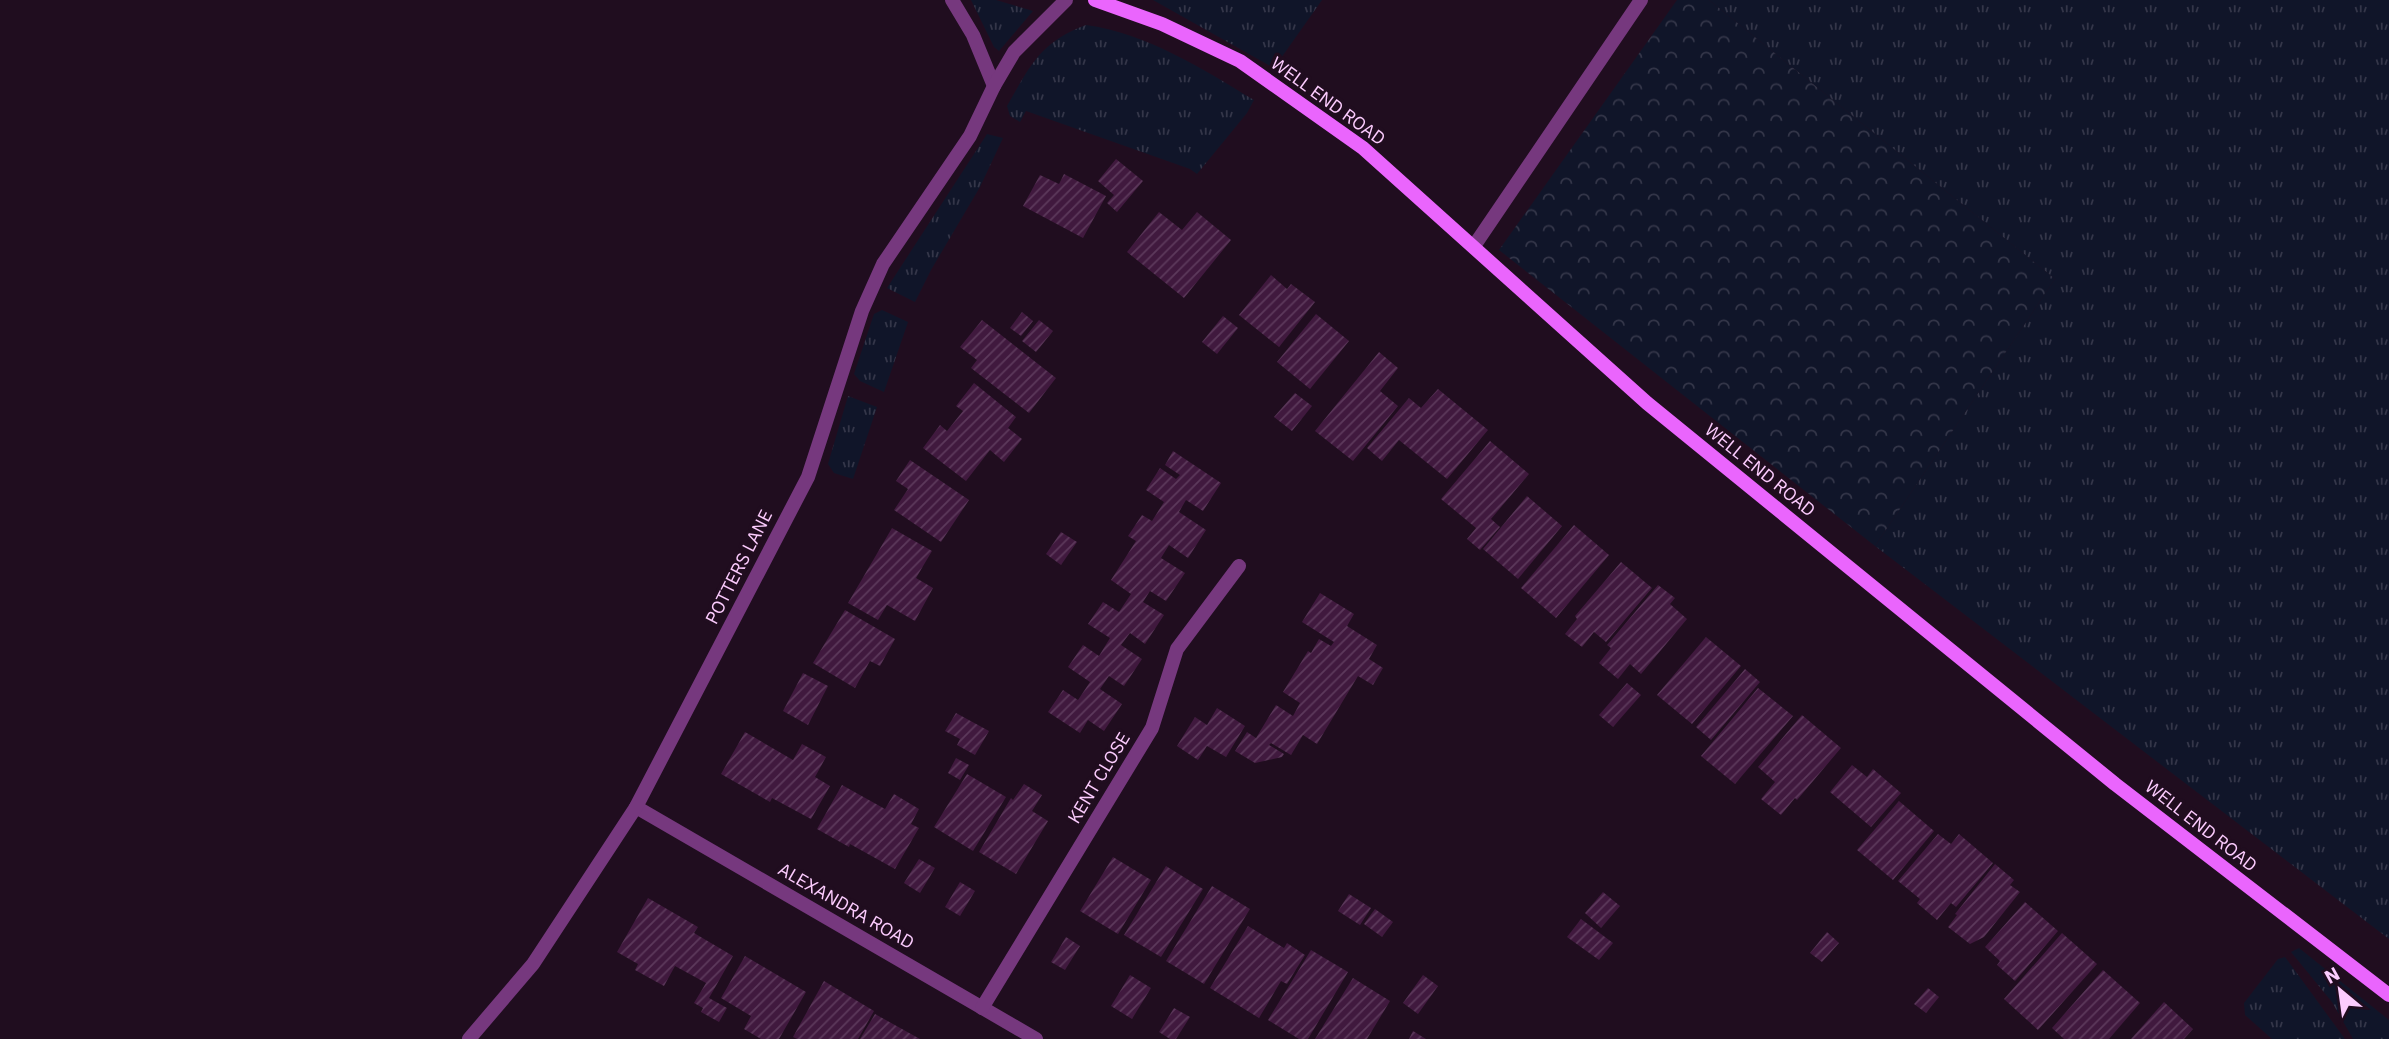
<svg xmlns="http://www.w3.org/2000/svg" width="2389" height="1039" font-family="'IBM Plex Sans',sans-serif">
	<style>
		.grass { fill: url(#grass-tufts) }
		.forest { fill: url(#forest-crowns) }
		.building { fill: url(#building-hatch) }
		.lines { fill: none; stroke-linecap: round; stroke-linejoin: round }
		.lane { stroke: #76387e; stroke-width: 14 }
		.street { stroke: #76387e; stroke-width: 14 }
		.secondary { stroke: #ea65fd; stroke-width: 14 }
		.labels { text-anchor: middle; stroke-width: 7; stroke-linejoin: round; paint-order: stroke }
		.street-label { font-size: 18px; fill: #fcccfe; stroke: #200d1f }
	</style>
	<defs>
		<pattern id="grass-tufts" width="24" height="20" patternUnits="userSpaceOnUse" patternTransform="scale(1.75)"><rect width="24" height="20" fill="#101529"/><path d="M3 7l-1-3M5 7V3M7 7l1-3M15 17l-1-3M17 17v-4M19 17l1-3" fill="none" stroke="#343649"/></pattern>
		<pattern id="forest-crowns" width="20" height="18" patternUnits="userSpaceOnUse" patternTransform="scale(1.75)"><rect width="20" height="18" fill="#101529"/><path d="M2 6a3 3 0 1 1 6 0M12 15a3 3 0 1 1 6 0" fill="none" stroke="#343649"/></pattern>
		<pattern id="building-hatch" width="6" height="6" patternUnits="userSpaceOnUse" patternTransform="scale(1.75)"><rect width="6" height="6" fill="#40193e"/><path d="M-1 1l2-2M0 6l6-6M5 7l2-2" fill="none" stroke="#5c395b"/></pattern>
	</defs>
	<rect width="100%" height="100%" fill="#200d1f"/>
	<g class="grass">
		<path d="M971 0H996L1033 11 999 51 994 47Z"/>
		<path d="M1153 0H1322L1274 68Z"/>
		<path d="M1709 0H2389V939L1875 546 2055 279Z"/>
		<path d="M1086 25C1146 33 1203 69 1254 100L1247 113 1197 174 1190 169 1026 111 1020 122 1010 116 1007 106C1030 66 1040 42 1086 25Z"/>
		<path d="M987 134 1003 138 980 187 931 270 915 302 887 288Z"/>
		<path d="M882 310 908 322 884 392 860 381 854 374 874 314Z"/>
		<path d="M848 396 877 407 853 479 834 473 828 464Z"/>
		<path d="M2299 948 2389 1020V1039H2353L2332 1002 2291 952Z"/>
		<path d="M2285 957 2345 1039H2272L2245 1015 2244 1003 2278 959Z"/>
	</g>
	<path class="forest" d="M1677 0H1709L2055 279 1875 546 1499 250Z"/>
	<g class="building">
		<path d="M1116 159 1143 181 1117 212 1107 203 1114 195 1098 181Z"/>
		<path d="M1064 174 1106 196 1083 238 1023 206 1040 175 1059 184Z"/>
		<path d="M1159 212 1182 230 1197 212 1231 240 1184 298 1127 252Z"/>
		<path d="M1271 275 1287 289 1291 284 1315 302 1279 347 1239 315Z"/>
		<path d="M1022 312 1033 321 1021 336 1010 328Z"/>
		<path d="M1316 314 1349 341 1310 389 1277 362Z"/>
		<path d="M1223 316 1238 328 1217 354 1202 342Z"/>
		<path d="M982 320 1056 378 1029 413 971 368 977 360 960 347Z"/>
		<path d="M1039 320 1053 331 1036 352 1022 341Z"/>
		<path d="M1379 352 1398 368 1380 391 1398 406 1353 461 1315 431Z"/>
		<path d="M974 383 1016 417 1008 428 1022 439 1004 462 990 450 966 481 923 448 940 425 947 431 963 411 956 406Z"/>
		<path d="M1438 389 1488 430 1447 479 1399 440 1382 461 1367 448 1409 398 1421 408Z"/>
		<path d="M1295 393 1312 406 1292 431 1274 417Z"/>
		<path d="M1490 441 1529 474 1491 519 1500 527 1480 550 1467 539 1476 528 1441 499Z"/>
		<path d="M1173 451 1221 483 1203 511 1186 500 1179 512 1206 530 1188 558 1169 545 1161 558 1185 573 1166 601 1150 591 1143 602 1164 615 1145 644 1130 633 1121 645 1142 659 1124 686 1109 676 1100 689 1122 704 1104 731 1088 720 1080 733 1048 712 1063 690 1078 700 1090 682 1068 667 1083 645 1099 656 1110 638 1088 624 1103 602 1119 612 1131 594 1111 580 1136 541 1128 536 1142 515 1152 521 1164 502 1146 490 1160 468 1176 479 1180 475 1165 465Z"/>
		<path d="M910 460 969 500 941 542 894 510 908 489 896 481Z"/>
		<path d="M1527 496 1562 526 1518 579 1483 549Z"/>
		<path d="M1574 525 1609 555 1556 618 1521 588Z"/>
		<path d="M892 528 932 551 916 578 933 588 915 621 887 605 878 620 848 603Z"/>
		<path d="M1061 532 1077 542 1061 565 1046 554Z"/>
		<path d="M1621 562 1652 588 1606 642 1594 632 1582 647 1565 634 1577 619 1575 616Z"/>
		<path d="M1658 585 1675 598 1670 604 1687 619 1641 674 1630 664 1618 679 1599 663 1611 648 1607 645Z"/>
		<path d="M1320 593 1354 614 1347 626 1377 645 1369 659 1383 668 1373 685 1358 676 1317 744 1303 735 1291 755 1271 743 1269 745 1284 754 1282 757 1255 763 1235 751 1247 732 1256 738 1276 705 1293 716 1300 703 1283 692 1308 651 1311 653 1319 639 1331 646 1334 642 1302 622Z"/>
		<path d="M845 610 895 639 880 666 870 661 855 688 813 663Z"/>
		<path d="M1706 637 1741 666 1692 724 1657 695Z"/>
		<path d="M1745 669 1760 682 1711 740 1696 727Z"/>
		<path d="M803 673 828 686 808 725 783 711Z"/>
		<path d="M1627 683 1641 695 1613 727 1599 715Z"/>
		<path d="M1758 688 1793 716 1735 784 1701 756Z"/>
		<path d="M1217 708 1245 726 1226 757 1207 746 1198 760 1177 746 1195 717 1207 725Z"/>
		<path d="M956 713 989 731 975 755 957 745 960 739 945 731Z"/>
		<path d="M1802 715 1841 748 1797 800 1795 798 1781 815 1761 799 1775 782 1758 767Z"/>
		<path d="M745 732 793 760 802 744 826 757 815 777 830 786 811 819 772 798 770 802 721 774Z"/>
		<path d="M956 758 969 765 960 780 948 773Z"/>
		<path d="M1852 765 1867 777 1873 769 1901 793 1871 827 1830 792Z"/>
		<path d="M967 774 1006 797 973 851 934 827Z"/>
		<path d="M1024 784 1042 795 1032 811 1048 821 1016 874 979 852 1011 798 1013 800Z"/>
		<path d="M842 785 885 809 894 794 919 809 911 824 919 828 895 869 850 844 849 847 817 829Z"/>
		<path d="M1899 801 1934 831 1893 880 1857 850Z"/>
		<path d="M1938 834 1951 844 1959 834 1993 863 1956 907 1951 903 1937 920 1917 903 1920 899 1898 881Z"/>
		<path d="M1113 857 1151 880 1118 934 1080 911Z"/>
		<path d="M919 859 935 868 920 893 904 883Z"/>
		<path d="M1995 864 2014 880 2010 885 2020 892 1984 937 1970 944 1948 927 1957 915 1955 914Z"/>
		<path d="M1166 866 1203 889 1161 957 1124 935Z"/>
		<path d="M960 882 975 891 960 916 945 907Z"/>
		<path d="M1212 886 1250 909 1204 984 1166 961Z"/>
		<path d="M1603 892 1620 906 1601 928 1585 913Z"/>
		<path d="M1349 894 1371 908 1360 925 1338 911Z"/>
		<path d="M648 898 698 927 694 933 733 956 709 998 727 1008 719 1022 701 1012 703 1008 694 1003 706 983 675 966 664 986 635 970 638 964 617 952Z"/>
		<path d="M2025 902 2058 931 2015 981 1997 965 2000 961 1985 947Z"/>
		<path d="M1375 909 1393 922 1382 937 1364 924Z"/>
		<path d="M1581 919 1613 943 1599 960 1567 937Z"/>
		<path d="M1248 926 1284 948 1287 943 1305 955 1287 984 1281 981 1259 1018 1210 988Z"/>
		<path d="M1827 932 1839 943 1822 962 1810 953Z"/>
		<path d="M2062 933 2097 964 2038 1030 2004 999Z"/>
		<path d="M1066 937 1080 946 1065 970 1051 962Z"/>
		<path d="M1311 950 1348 972 1308 1039H1299L1268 1020Z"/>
		<path d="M745 956 806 992 779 1039H761L744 1029 751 1016 721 998Z"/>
		<path d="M2103 970 2140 1003 2109 1039H2064L2052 1028Z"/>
		<path d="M1130 975 1151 988 1132 1019 1111 1006Z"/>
		<path d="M1423 975 1438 986 1418 1014 1403 1003Z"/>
		<path d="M1353 978 1390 1001 1367 1039H1315Z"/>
		<path d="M824 981 874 1011 858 1039H797L793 1037Z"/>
		<path d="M1928 988 1939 997 1926 1013 1914 1004Z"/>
		<path d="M2164 1002 2193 1029 2184 1039H2131Z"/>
		<path d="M1174 1008 1190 1017 1176 1039H1170L1159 1032Z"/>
		<path d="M875 1014 920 1039H860Z"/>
		<path d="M1413 1031 1426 1039H1409Z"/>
	</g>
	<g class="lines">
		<path class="lane" d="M1474 246 1641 0"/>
		<g class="street">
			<path d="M952 0 973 35 994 86"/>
			<path d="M636 807 1036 1039"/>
			<path d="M982 1008 1152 728 1177 649 1239 566"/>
			<path d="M469 1039 533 964 636 807 808 477 862 311 883 264 970 136 994 86 1014 52 1066 0"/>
		</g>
		<path class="secondary" d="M1095 0 1162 24 1240 61 1363 148 1647 403 2115 784 2389 995"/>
	</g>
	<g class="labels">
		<g class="street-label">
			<text transform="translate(1328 101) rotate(36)" y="6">WELL END ROAD</text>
			<text transform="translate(1760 470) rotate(39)" y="6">WELL END ROAD</text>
			<text transform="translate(739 567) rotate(-63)" y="6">POTTERS LANE</text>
			<text transform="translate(1099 778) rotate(-59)" y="6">KENT CLOSE</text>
			<text transform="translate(2201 826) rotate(38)" y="6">WELL END ROAD</text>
			<text transform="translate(846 906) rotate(30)" y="6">ALEXANDRA ROAD</text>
		</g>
	</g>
	<g transform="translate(2340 990) rotate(331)" stroke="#200d1f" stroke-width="5" paint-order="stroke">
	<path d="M0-5L12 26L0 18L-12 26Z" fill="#fcccfe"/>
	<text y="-10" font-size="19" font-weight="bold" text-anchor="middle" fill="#fcccfe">N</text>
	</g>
</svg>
